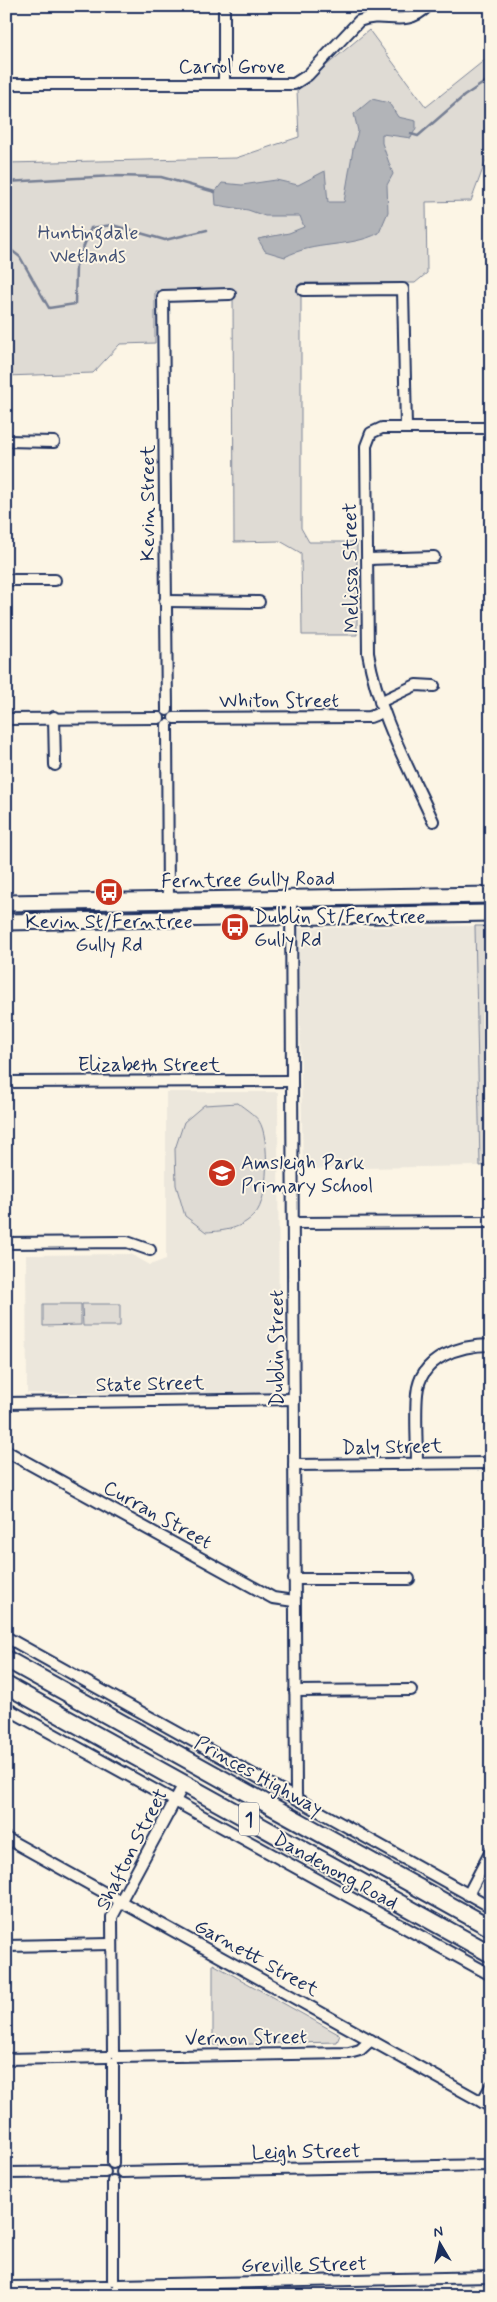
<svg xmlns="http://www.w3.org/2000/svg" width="497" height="2302" font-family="Mynerve,sans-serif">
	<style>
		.built { fill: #ece7dc }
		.green { fill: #dfdbd4; stroke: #7d8599 }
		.water { fill: #b2b4b8; stroke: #767f94 }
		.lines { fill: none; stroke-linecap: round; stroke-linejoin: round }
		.stream { stroke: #767f94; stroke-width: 2.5 }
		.minor-casing { stroke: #1b2f5e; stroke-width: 14 }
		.primary-casing { stroke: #1b2f5e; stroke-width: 19 }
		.trunk-casing { stroke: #1b2f5e; stroke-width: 20 }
		.minor { stroke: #fcf5e5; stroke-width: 10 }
		.primary { stroke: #fcf5e5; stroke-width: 15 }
		.trunk { stroke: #fcf5e5; stroke-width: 16 }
		.labels { text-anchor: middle; stroke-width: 4; stroke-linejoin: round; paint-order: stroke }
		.shield { fill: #fcf5e5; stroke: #5e6a86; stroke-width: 1 }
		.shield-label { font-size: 19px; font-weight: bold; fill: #1b2f5e }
		.street-label { font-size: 20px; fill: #1b2f5e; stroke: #fcf5e5 }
		.park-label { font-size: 20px; fill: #425176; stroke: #fcf5e5 }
		.poi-label { font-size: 20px; fill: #1b2f5e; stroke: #fcf5e5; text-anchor: start }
	</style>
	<rect width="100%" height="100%" fill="#fcf5e5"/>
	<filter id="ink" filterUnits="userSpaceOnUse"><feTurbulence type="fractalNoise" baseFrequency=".02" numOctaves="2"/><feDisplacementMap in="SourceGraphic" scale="10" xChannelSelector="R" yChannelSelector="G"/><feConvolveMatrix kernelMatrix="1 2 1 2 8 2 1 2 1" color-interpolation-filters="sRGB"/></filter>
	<g filter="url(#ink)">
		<g class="built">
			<path d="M475 926 480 1166 303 1169 298 928Z"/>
			<path d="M166 1092H278L279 1393H27L26 1255 131 1254 150 1265 166 1259Z"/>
		</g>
		<g class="green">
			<path d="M369 30 426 107 491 55V147L471 201 426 202 427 273 415 283H301V528L309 542H357V635H302L301 553 280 541 234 542 233 292 155 291V343L120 344 93 373 6 376V163L236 158 299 137 297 90Z"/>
			<path d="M475 926H491V1165L480 1166Z"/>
			<path d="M238 1103C244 1108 254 1114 259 1121 270 1137 269 1200 255 1214 241 1229 225 1231 206 1232L185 1216 176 1185 175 1149 184 1122 204 1105Z"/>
			<path d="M43 1304H81V1325L43 1326Z"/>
			<path d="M82 1304H120V1326H83Z"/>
			<path d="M213 1964 340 2035 337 2042 213 2045Z"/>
		</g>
		<path class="water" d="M372 99 389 103 398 117 416 121V128L411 138 382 134V143L393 174 387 185 388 212 379 233C350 248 314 241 285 257L265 251 258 239 289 233 304 227 300 216H265L248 210 216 205 215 192 222 183 242 185 276 180 298 185 325 171 328 202H344L353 149 358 131 354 114Z"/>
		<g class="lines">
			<g class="stream">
				<path d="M411 134 418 136 464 96 491 78"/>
				<path d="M6 182 113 176 161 177 215 192"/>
				<path d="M6 246 20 257 49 308 75 304 76 266 91 228 112 225 165 240 207 230"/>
			</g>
			<defs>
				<g id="minor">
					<path d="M224 6V83"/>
					<path d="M6 84H294L308 75 359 21C385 10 404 30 428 6"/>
					<path d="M303 290 403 289 406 427"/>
					<path d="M6 441 54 442"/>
					<path d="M368 559 434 557"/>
					<path d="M6 580H55"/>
					<path d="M165 601 259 602"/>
					<path d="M380 702 416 685 434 686"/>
					<path d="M167 710 163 296 230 294"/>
					<path d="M54 717 55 765"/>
					<path d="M174 718 370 717 383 712"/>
					<path d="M6 719 159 718"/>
					<path d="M167 725 168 901"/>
					<path d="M433 821C408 766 378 713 368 653L366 446 371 433 382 428H491"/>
					<path d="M291 899 296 1797"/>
					<path d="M6 1082 292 1081"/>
					<path d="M293 1223 491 1222"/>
					<path d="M6 1243 127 1242 150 1250"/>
					<path d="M6 1403 294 1399"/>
					<path d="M6 1451 273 1598 294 1601"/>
					<path d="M417 1464C417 1441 415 1416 417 1394 420 1357 460 1345 491 1345"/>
					<path d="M294 1465 491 1463"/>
					<path d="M294 1579H409"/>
					<path d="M6 1637 491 1907"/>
					<path d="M295 1691 411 1690"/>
					<path d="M6 1708 491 1975"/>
					<path d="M6 1838 491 2107"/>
					<path d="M468 1895 491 1851"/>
					<path d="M6 1946 111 1944"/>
					<path d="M113 2052 112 1917 184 1784"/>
					<path d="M118 2057 349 2053 360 2050 371 2040"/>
					<path d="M6 2059 107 2057"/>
					<path d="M113 2063V2163"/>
					<path d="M482 2102 491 2086"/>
					<path d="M122 2172 491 2165"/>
					<path d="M6 2173 105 2172"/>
					<path d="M113 2181V2280"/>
					<path d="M119 2285 490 2277"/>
					<path d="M6 2287 107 2286"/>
					<path d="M114 2291V2296"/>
				</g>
				<g id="primary">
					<path d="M6 903 491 895"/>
					<path d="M6 922 491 913"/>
				</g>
				<g id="trunk">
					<path d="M6 1659 491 1928"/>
					<path d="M6 1685 491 1954"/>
				</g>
			</defs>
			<use href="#minor" class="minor-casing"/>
			<use href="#primary" class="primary-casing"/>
			<use href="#trunk" class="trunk-casing"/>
			<use href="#minor" class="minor"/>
			<use href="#primary" class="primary"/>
			<use href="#trunk" class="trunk"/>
		</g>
	</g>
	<defs>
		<symbol id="bus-disc" viewBox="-11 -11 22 22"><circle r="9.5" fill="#c8321e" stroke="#fcf5e5"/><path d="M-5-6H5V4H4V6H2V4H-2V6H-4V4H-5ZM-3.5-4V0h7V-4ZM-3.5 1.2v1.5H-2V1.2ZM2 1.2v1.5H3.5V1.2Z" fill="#fff"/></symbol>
		<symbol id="school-disc" viewBox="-11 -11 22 22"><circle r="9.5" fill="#c8321e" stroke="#fcf5e5"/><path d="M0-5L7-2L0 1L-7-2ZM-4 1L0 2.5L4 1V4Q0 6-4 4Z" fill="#fff"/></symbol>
	</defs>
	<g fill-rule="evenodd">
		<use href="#bus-disc" x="93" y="876" width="32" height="32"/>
		<use href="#bus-disc" x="219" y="911" width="32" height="32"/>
		<use href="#school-disc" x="206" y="1157" width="32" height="32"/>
	</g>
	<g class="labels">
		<rect class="shield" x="239" y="1802.5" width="20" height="33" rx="4"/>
		<g class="shield-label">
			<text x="249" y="1826">1</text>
		</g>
		<g class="street-label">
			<text x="232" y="73">Carrol Grove</text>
			<text transform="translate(147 503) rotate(-90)" y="7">Kevin Street</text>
			<text transform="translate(350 568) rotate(-91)" y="7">Melissa Street</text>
			<text x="279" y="707">Whiton Street</text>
			<text transform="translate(248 879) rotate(-1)" y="7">Ferntree Gully Road</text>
			<text x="149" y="1071">Elizabeth Street</text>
			<text transform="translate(276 1348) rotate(-90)" y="7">Dublin Street</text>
			<text transform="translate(150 1383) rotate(-1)" y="7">State Street</text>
			<text transform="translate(392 1446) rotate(-1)" y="7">Daly Street</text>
			<text transform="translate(158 1514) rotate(29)" y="7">Curran Street</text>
			<text transform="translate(259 1775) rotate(29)" y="7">Princes Highway</text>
			<text transform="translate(131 1849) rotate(-63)" y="7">Shafton Street</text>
			<text transform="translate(336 1870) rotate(29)" y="7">Dandenong Road</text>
			<text transform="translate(257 1957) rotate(29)" y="7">Garnett Street</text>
			<text transform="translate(246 2037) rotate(-1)" y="7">Vernon Street</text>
			<text transform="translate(306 2151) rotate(-1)" y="7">Leigh Street</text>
			<text transform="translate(304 2264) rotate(-1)" y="7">Greville Street</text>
		</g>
		<g class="park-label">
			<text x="88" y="239">Huntingdale<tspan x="88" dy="23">Wetlands</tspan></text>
		</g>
		<g class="poi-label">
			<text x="254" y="923">Dublin St/Ferntree<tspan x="254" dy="23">Gully Rd</tspan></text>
			<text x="109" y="928" text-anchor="middle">Kevin St/Ferntree<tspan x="109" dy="23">Gully Rd</tspan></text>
			<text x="241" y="1169">Amsleigh Park<tspan x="241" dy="23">Primary School</tspan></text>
		</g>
	</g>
	<rect width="497" height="2302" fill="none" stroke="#fcf5e5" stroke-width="25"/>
	<rect x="12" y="12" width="472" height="2277" fill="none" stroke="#1b2f5e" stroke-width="2" filter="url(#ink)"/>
	<g transform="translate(440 2244) rotate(351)" stroke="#fcf5e5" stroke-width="4" paint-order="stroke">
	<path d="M0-4L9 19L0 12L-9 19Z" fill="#1b2f5e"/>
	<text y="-8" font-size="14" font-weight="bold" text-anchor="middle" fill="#1b2f5e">N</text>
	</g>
</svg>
